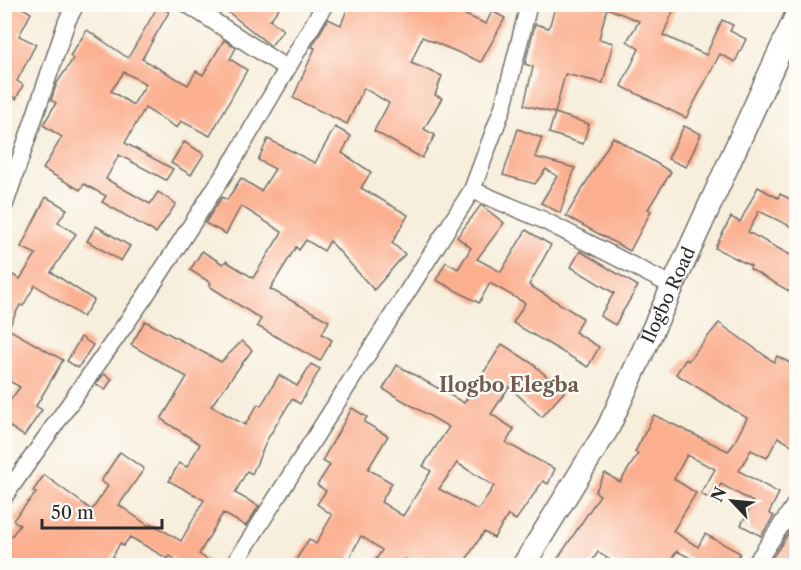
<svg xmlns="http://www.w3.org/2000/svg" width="801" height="570" font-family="'Libre Caslon Text',serif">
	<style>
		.building { fill: #fbaf8f; fill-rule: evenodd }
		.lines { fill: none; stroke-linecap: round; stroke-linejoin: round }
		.minor-casing { stroke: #726f69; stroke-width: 19 }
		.secondary-casing { stroke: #726f69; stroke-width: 25 }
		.minor { stroke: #fff; stroke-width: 16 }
		.secondary { stroke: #fff; stroke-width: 22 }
		.labels { text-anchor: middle; stroke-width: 5; stroke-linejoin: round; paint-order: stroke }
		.street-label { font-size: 18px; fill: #2b2b2b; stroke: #fdfcf7 }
		.neighbourhood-label { font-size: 20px; font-weight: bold; fill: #74594e; stroke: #fdfcf7 }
	</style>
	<rect width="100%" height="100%" fill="#fdfcf7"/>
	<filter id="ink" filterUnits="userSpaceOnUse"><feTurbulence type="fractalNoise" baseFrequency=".0167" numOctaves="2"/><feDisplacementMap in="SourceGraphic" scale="12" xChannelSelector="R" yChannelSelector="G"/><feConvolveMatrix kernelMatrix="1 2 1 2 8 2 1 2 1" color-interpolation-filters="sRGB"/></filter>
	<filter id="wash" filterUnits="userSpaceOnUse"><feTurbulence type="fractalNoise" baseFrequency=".008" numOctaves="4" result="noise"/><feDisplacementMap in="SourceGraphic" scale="24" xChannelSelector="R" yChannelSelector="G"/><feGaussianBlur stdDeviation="1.35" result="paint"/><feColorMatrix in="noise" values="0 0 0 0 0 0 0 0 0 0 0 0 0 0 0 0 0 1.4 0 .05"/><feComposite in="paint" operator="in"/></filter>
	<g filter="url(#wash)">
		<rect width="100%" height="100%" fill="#f7eedc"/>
		<g id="blocks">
			<g class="building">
				<path d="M4 4H16L31 13 19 36 36 44 17 81 23 85 16 99 9 95 4 104Z"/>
				<path d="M218 4H282L270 20 283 30 271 46Z"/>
				<path d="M349 4H441L486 24 492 11 505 18 481 62 422 37 411 63 442 76 435 95 442 98 424 129 435 135 422 158 374 131 389 103 364 88 347 124 293 98 315 48 312 47 328 19 341 25Z"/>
				<path d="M556 4H676L663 35 706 55 722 20 733 25 730 31 746 39 735 62 720 54 686 118 621 86 639 49 627 41 639 21 607 8 599 39 613 43 603 83 565 74 555 113 524 105 533 67 525 64 535 24 549 28Z"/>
				<path d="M158 6 169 12 142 59 188 85 196 71 203 75 224 40 236 48 230 59 247 70 210 136 181 121 177 128 145 108 125 143 173 169 166 180 119 155 106 179 150 204 158 192 176 204 156 233 102 202 106 196 84 184 80 190 43 169 62 137 43 125 56 103 51 100 57 83 73 59 70 56 87 30 128 58ZM124 72 146 84 133 105 111 91Z"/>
				<path d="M555 113 589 124 583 144 549 133Z"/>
				<path d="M684 126 701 134 686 167 668 159Z"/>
				<path d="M335 127 351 136 342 153 371 172 361 188 408 215 392 243 405 254 374 290 330 241 324 251 306 240 299 250 296 247 270 289 329 321 322 334 332 340 320 361 257 326 261 319 209 286 211 283 190 270 202 251 223 264 226 261 253 278 282 232 241 206 226 234 205 223 222 197 227 200 241 178 261 191 275 169 258 160 268 139 315 163Z"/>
				<path d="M518 129 542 138 535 157 575 168 560 213 541 203 557 176 546 169 535 184 503 175Z"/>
				<path d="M613 137 671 172 648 209 651 211 630 251 566 216Z"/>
				<path d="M184 142 204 154 191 175 171 163Z"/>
				<path d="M758 187 778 198 780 194 796 202V229L759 211 748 232 796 258V295L750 269 751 266 715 248 731 217 740 222Z"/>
				<path d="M46 197 67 209 58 222 76 234 51 272 94 300 83 317 35 285 23 306 20 305 8 329 63 360 36 406 42 410 24 436 4 423V409L20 387 4 378V270L20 279 36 254 21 247Z"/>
				<path d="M481 205 504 223 477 259 501 272 526 230 551 245 529 285 583 318 575 332 599 347 588 367 513 323 525 303 490 283 479 303 436 280 446 262 458 269 471 248 457 237Z"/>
				<path d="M96 226 130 246 121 261 87 241Z"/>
				<path d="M580 251 638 286 615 325 600 316 614 293 571 267Z"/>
				<path d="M145 321 221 362 242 341 252 350 211 406 245 425 258 404 261 406 279 375 297 386 311 364 320 369 300 404 292 399 268 438 252 474 247 471 235 493 259 506 246 526 223 513 199 554 217 566H185L170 556 168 559 130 537 123 546 120 543 108 566H4V546L20 525 13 520 36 493 33 491 44 475 92 510 108 486 101 481 120 452 144 469 119 505 149 526 151 523 181 541 204 500 169 481 179 463 187 467 200 444 161 419 187 377 131 345Z"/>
				<path d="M719 323 774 362 777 356 796 366V448L778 437 767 458 751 450 739 471 779 493 769 513 774 516 761 536 741 525 753 502 721 484 712 500 701 494 715 469 687 455 674 479 696 493 673 531 698 547 705 534 740 553 734 566H705L677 551 667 566H619L598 552 589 566H553L600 495 595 492 605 473 620 482 638 454 635 452 654 415 728 451 733 445 747 418 676 374 686 359 688 361Z"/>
				<path d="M81 337 93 345 78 368 67 361Z"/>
				<path d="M502 344 533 364 564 392 542 417 509 387 491 414 514 429 506 443 555 469 548 484 543 481 516 520 508 515 494 538 484 532 462 566H416L405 559 401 566H372L382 550 361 536 345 566H292L309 539 316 544 332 515 317 504 326 491 317 485 330 465 322 461 352 408 367 417 364 422 388 436 368 469 392 483 381 502 403 516 431 471 423 466 449 427 383 389 397 365 464 403ZM457 463 494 486 478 510 439 489Z"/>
				<path d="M104 374 112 379 105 390 96 384Z"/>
				<path d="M792 528 796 531V550L787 566H767Z"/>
			</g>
		</g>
	</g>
	<g filter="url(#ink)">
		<use href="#blocks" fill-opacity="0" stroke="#726f69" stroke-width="1.5"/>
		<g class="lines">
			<defs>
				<g id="minor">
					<path d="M187 4 286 68"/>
					<path d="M472 190 541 219 673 286"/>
					<path d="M4 207 67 21 76 4"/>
					<path d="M4 497 144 298 236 156 325 4"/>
					<path d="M233 566 472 190 503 107 529 4"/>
					<path d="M754 566 796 503"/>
				</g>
				<g id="secondary">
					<path id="s1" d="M523 566 608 428 796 16"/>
				</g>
			</defs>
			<use href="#minor" class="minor-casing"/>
			<use href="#secondary" class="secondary-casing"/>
			<use href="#minor" class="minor"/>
			<use href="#secondary" class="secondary"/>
		</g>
	</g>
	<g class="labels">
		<g class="street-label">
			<text dy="6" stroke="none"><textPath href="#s1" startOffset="308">Ilogbo Road</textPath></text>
		</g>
		<g class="neighbourhood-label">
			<text x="509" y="392">Ilogbo Elegba</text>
		</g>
	</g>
	<rect width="801" height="570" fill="none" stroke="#fdfcf7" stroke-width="24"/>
	<g transform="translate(732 501) rotate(296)" stroke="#fdfcf7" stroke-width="4.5" paint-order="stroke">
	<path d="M0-4.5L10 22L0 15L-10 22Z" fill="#2b2b2b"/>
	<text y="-9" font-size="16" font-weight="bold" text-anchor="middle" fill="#2b2b2b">N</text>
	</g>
	<path d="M42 519v9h120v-9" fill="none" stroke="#2b2b2b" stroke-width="3"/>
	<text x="51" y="519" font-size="18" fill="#2b2b2b" stroke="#fdfcf7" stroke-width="4.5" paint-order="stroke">50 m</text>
</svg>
